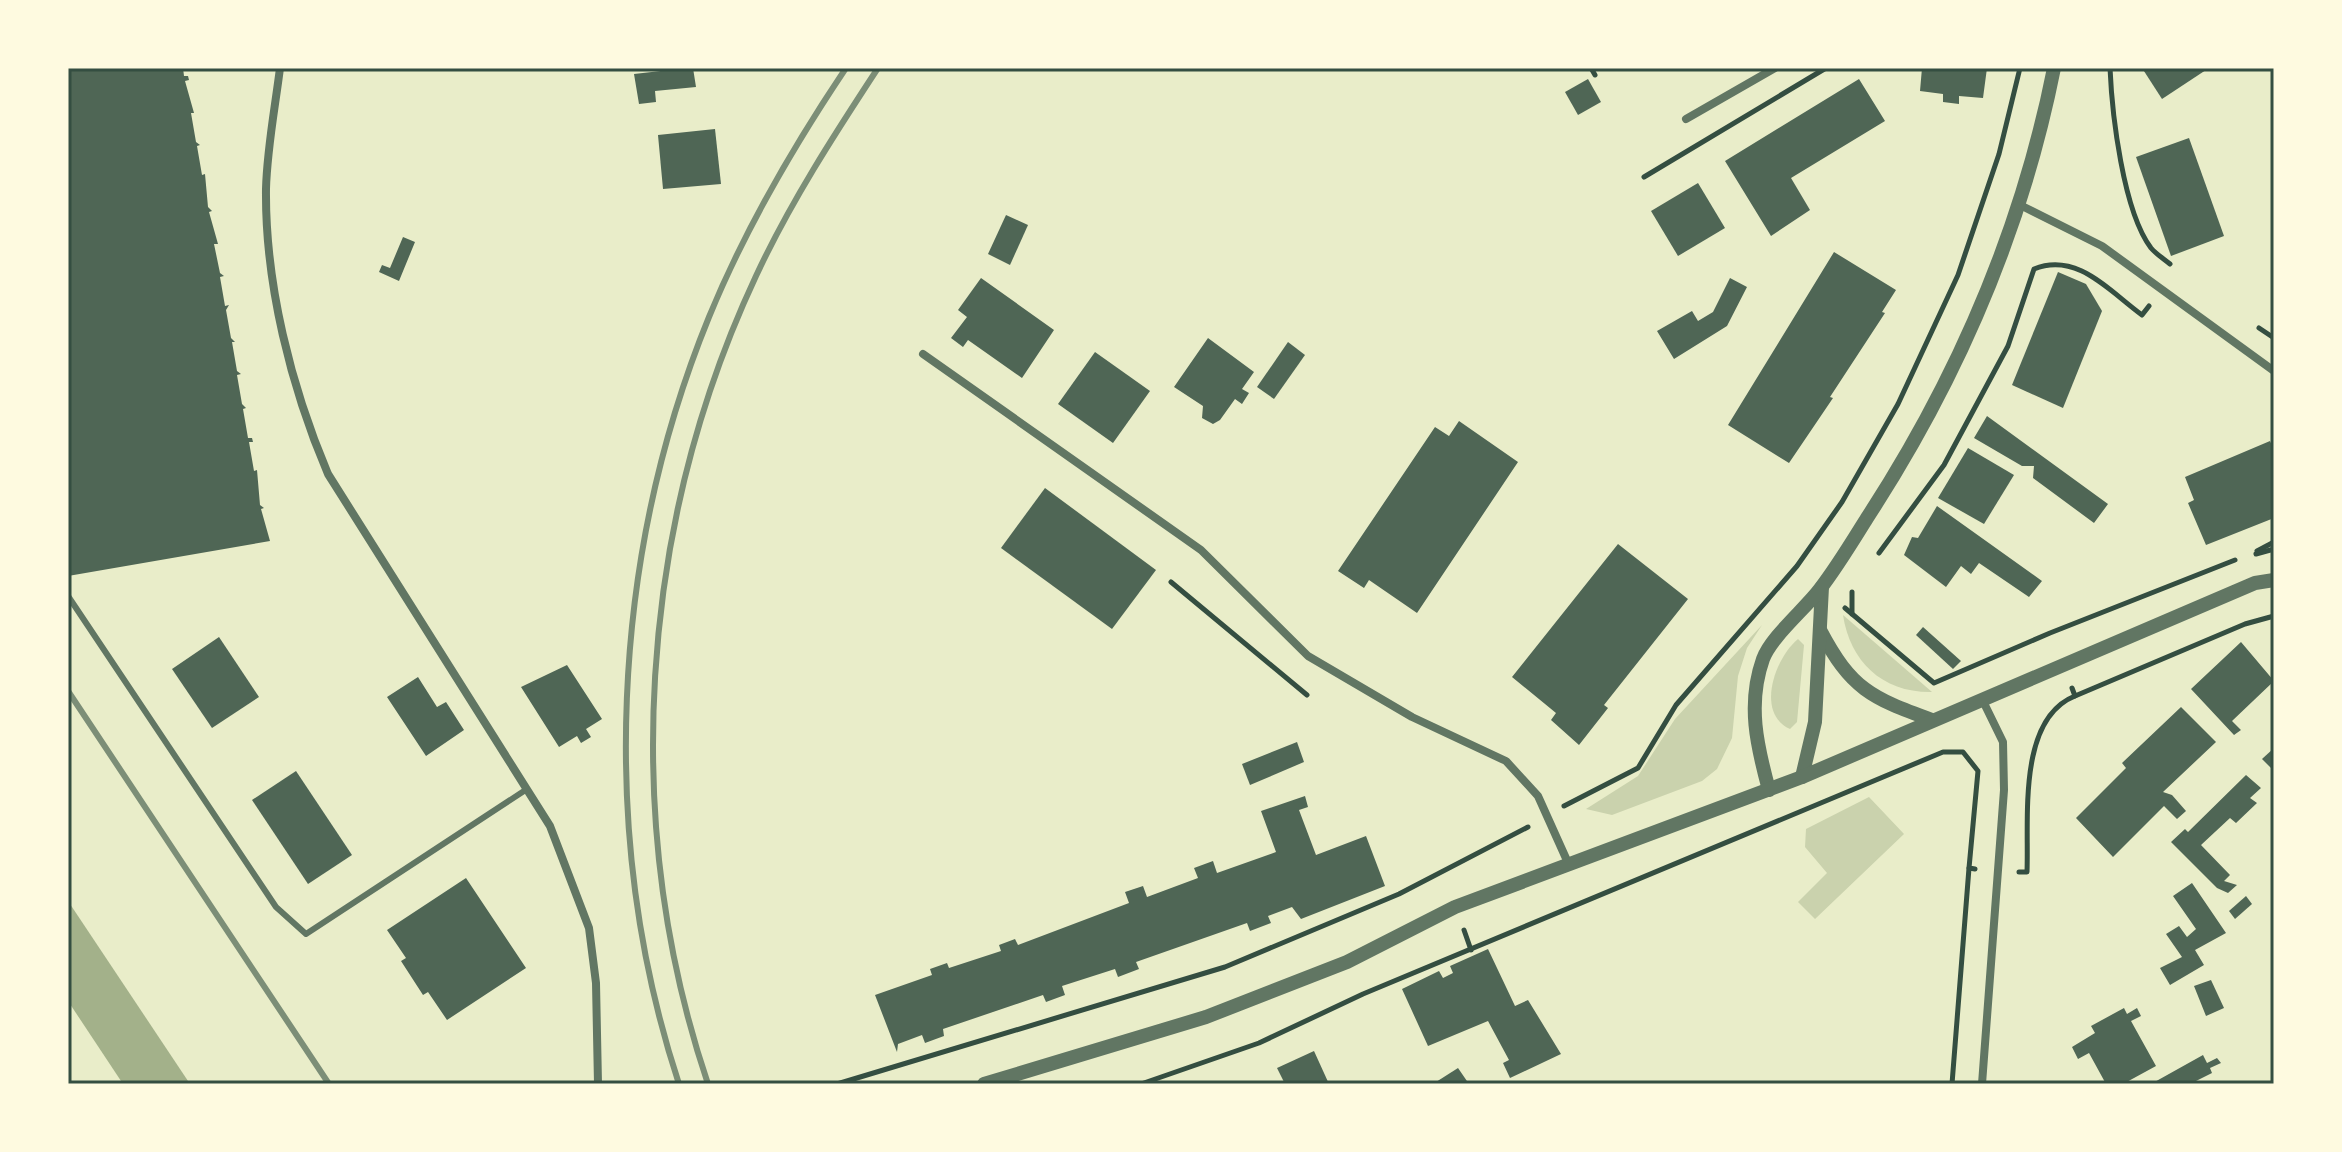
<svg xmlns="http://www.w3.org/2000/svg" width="2342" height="1152" font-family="Rubik,sans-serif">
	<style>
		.green { fill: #cad2ad }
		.water { fill: #a3b18a }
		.pier { fill: #e9edc9 }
		.building { fill: #4f6655 }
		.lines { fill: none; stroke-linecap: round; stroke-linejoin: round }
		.path { stroke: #344e41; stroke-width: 5 }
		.service { stroke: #617663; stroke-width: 6 }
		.minor { stroke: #617663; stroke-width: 8 }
		.tertiary { stroke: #617663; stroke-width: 14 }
		.rail { stroke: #7c8e77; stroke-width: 6 }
		.neatline { fill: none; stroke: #344e41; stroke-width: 3 }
	</style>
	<rect width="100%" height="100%" fill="#e9edc9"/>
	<g class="green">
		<path d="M1843 615 1932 692C1883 693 1850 662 1843 615Z"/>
		<path d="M1762 625 1747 648 1738 676 1732 738 1717 769 1702 781 1612 815 1586 809 1638 776 1675 719Z"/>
		<path d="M1798 639 1804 645 1797 722 1790 729C1755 713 1775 658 1798 639Z"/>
		<path d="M1869 797 1904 834 1815 919 1798 902 1827 873 1805 847 1806 829Z"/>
	</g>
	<path class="water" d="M68 901 190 1084H68Z"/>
	<path class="pier" d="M68 1001 123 1084H68Z"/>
	<g class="building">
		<path d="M68 68H183L184 76H188L189 80 185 81 194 113H191L196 142 200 145 197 146 202 175 205 174 208 207 212 211 209 212 218 244H214L220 273 224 276 220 277 225 306 229 305 226 310 231 338 235 342H232L237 371 241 374 237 375 242 404 246 408 243 409 248 438H252L253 442H249L254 471 257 470 260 505 264 508 261 509 270 541 68 576Z"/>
		<path d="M687 68H693L696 87 655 91 656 102 639 104 634 74Z"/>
		<path d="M1922 68H1987L1983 98 1959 96V104L1943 102V94L1920 91Z"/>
		<path d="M2142 68H2209L2162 99Z"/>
		<path d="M1588 79 1601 102 1578 115 1565 92Z"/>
		<path d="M1859 79 1885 121 1791 178 1810 210 1771 236 1725 161Z"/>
		<path d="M715 129 721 184 663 189 658 135Z"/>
		<path d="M2189 138 2224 236 2171 256 2136 157Z"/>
		<path d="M1698 183 1725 228 1678 256 1651 211Z"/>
		<path d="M1006 215 1028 225 1010 265 988 254Z"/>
		<path d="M403 237 415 242 399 281 379 272 382 265 390 268Z"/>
		<path d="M1834 252 1896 290 1882 312 1885 313 1830 397 1833 398 1789 463 1728 425Z"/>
		<path d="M2058 272 2086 284 2102 311 2063 408 2012 385Z"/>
		<path d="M981 278 1054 330 1022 378 968 340 963 347 951 338 967 317 958 310Z"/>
		<path d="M1730 278 1747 287 1727 326 1674 359 1657 331 1692 311 1698 321 1713 312Z"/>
		<path d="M1208 338 1254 372 1242 389 1249 393 1242 404 1235 399 1220 420 1213 424 1202 418 1203 406 1174 387Z"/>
		<path d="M1288 342 1305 355 1274 399 1257 387Z"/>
		<path d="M1095 352 1150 391 1113 443 1058 404Z"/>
		<path d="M1987 416 2108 504 2094 523 2033 478 2034 466H2022L1974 438Z"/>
		<path d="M1459 421 1518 462 1417 613 1369 580 1364 588 1338 571 1435 427 1449 436Z"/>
		<path d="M2270 441 2274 450V518L2206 545 2188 503 2194 500 2185 477Z"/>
		<path d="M1968 448 2014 475 1984 524 1938 498Z"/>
		<path d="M1045 488 1156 570 1112 629 1001 548Z"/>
		<path d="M1937 506 2042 581 2029 597 1979 563 1971 574 1961 566 1946 587 1904 555 1912 537 1918 538Z"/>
		<path d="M1618 544 1688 599 1604 705 1608 708 1579 745 1551 720 1556 713 1512 677Z"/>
		<path d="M1923 627 1961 661 1953 669 1916 635Z"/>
		<path d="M219 637 259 697 212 728 172 669Z"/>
		<path d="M2241 642 2274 681 2232 721 2241 730 2234 735 2191 689Z"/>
		<path d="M567 665 602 719 586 729 591 737 581 743 577 736 559 747 521 687Z"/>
		<path d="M418 677 437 707 446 702 464 730 426 756 387 697Z"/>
		<path d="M2181 707 2216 742 2163 792 2172 795 2186 811 2177 819 2164 806 2113 857 2076 818 2126 768 2122 763Z"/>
		<path d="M1297 742 1304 762 1250 785 1242 764Z"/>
		<path d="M2274 748V771L2262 759Z"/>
		<path d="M296 771 352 855 308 884 252 800Z"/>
		<path d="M2246 775 2261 788 2250 798 2257 803 2236 823 2230 818 2201 845 2230 875 2224 881 2237 885 2228 893 2217 888 2171 842 2185 829 2188 832Z"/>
		<path d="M1305 796 1308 807 1299 810 1316 855 1366 836 1385 886 1301 919 1292 907 1268 916 1271 923 1250 931 1247 923 1136 962 1139 969 1118 977 1115 969 1062 986 1065 995 1046 1002 1043 995 943 1029 944 1036 925 1043 922 1035 898 1044 897 1052 875 995 932 975 930 969 947 963 949 968 1001 951 999 945 1015 939 1018 945 1129 903 1125 892 1143 886 1147 897 1198 878 1194 868 1213 861 1217 873 1276 852 1261 811Z"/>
		<path d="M466 878 526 968 447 1020 428 992 423 995 401 961 406 958 387 930Z"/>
		<path d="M2192 883 2226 933 2195 950 2204 965 2170 985 2160 968 2182 957 2166 934 2179 926 2187 937 2196 929 2173 896Z"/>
		<path d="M2246 896 2252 904 2235 919 2229 911Z"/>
		<path d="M1488 949 1515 1006 1528 1000 1561 1054 1510 1078 1503 1063 1509 1060 1488 1021 1428 1046 1402 989 1439 971 1443 978 1453 973 1450 966Z"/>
		<path d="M2211 980 2224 1008 2206 1016 2194 986Z"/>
		<path d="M2124 1008 2127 1014 2137 1008 2141 1016 2131 1021 2156 1066 2123 1084H2106L2089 1053 2078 1059 2072 1047 2095 1033 2091 1026Z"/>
		<path d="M1314 1051 1329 1084H1285L1277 1068Z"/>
		<path d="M2203 1055 2207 1063 2217 1058 2221 1063 2210 1068 2212 1073 2190 1084H2151Z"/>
		<path d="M1458 1068 1469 1084H1438L1436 1082Z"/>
	</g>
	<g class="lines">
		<g class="path">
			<path d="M1591 68 1595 75"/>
			<path d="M2110 68C2112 114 2123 211 2151 248 2156 254 2164 259 2170 264"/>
			<path d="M1644 177 1826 68"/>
			<path d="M2259 328 2274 338"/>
			<path d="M2257 551 2274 542"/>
			<path d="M1879 553 1944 465 2008 346 2034 269C2077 252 2108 290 2142 315L2149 306"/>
			<path d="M2256 554 2274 549"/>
			<path d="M1171 582 1307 695"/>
			<path d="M1852 592V614"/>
			<path d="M1845 608 1934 683 2050 633 2235 560"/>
			<path d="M2072 688 2075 696 2245 624 2274 616"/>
			<path d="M1564 806 1638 768 1676 705 1797 566 1842 502 1898 404 1958 275 1999 154 2020 68"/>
			<path d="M2019 872H2027C2029 820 2017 719 2075 696"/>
			<path d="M1464 930 1471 950"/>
			<path d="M837 1084 1225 967 1399 894 1528 827"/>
			<path d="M1141 1084 1259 1043 1363 994 1943 752H1963L1978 771 1969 868 1975 869"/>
			<path d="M1952 1084 1969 868"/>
		</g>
		<path class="service" d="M68 596 276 907 306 934 527 789"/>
		<g class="minor">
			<path d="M280 68C275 108 267 149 266 189 265 284 291 387 328 474L550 826 589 928 596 983 598 1084"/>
			<path d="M1686 119 1775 68"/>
			<path d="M2020 205 2102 246 2274 371"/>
			<path d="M923 354 1201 550 1308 656 1412 717 1506 761 1538 796 1569 865"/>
			<path d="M1982 1084 2004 790 2003 742 1982 699"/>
		</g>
		<g class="tertiary">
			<path d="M1820 630C1851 689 1871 698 1932 720"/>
			<path d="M1802 777 1815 722 1822 587"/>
			<path d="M1769 790C1757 746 1747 704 1763 659 1771 637 1805 609 1820 589 1837 567 1852 542 1867 518 1957 380 2022 229 2054 68"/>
			<path d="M984 1084 1206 1017 1347 962 1455 907 1802 777 2255 583 2274 580"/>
		</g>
		<g class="rail">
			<path d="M68 691 329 1084"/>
			<path d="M679 1084C598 838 611 557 709 317 745 229 793 147 846 68"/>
			<path d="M708 1084C620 823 639 526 756 276 790 203 834 135 878 68"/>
		</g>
	</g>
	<rect width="2342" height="1152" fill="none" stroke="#fefae0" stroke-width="140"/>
	<rect x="70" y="70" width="2202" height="1012" class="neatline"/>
</svg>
